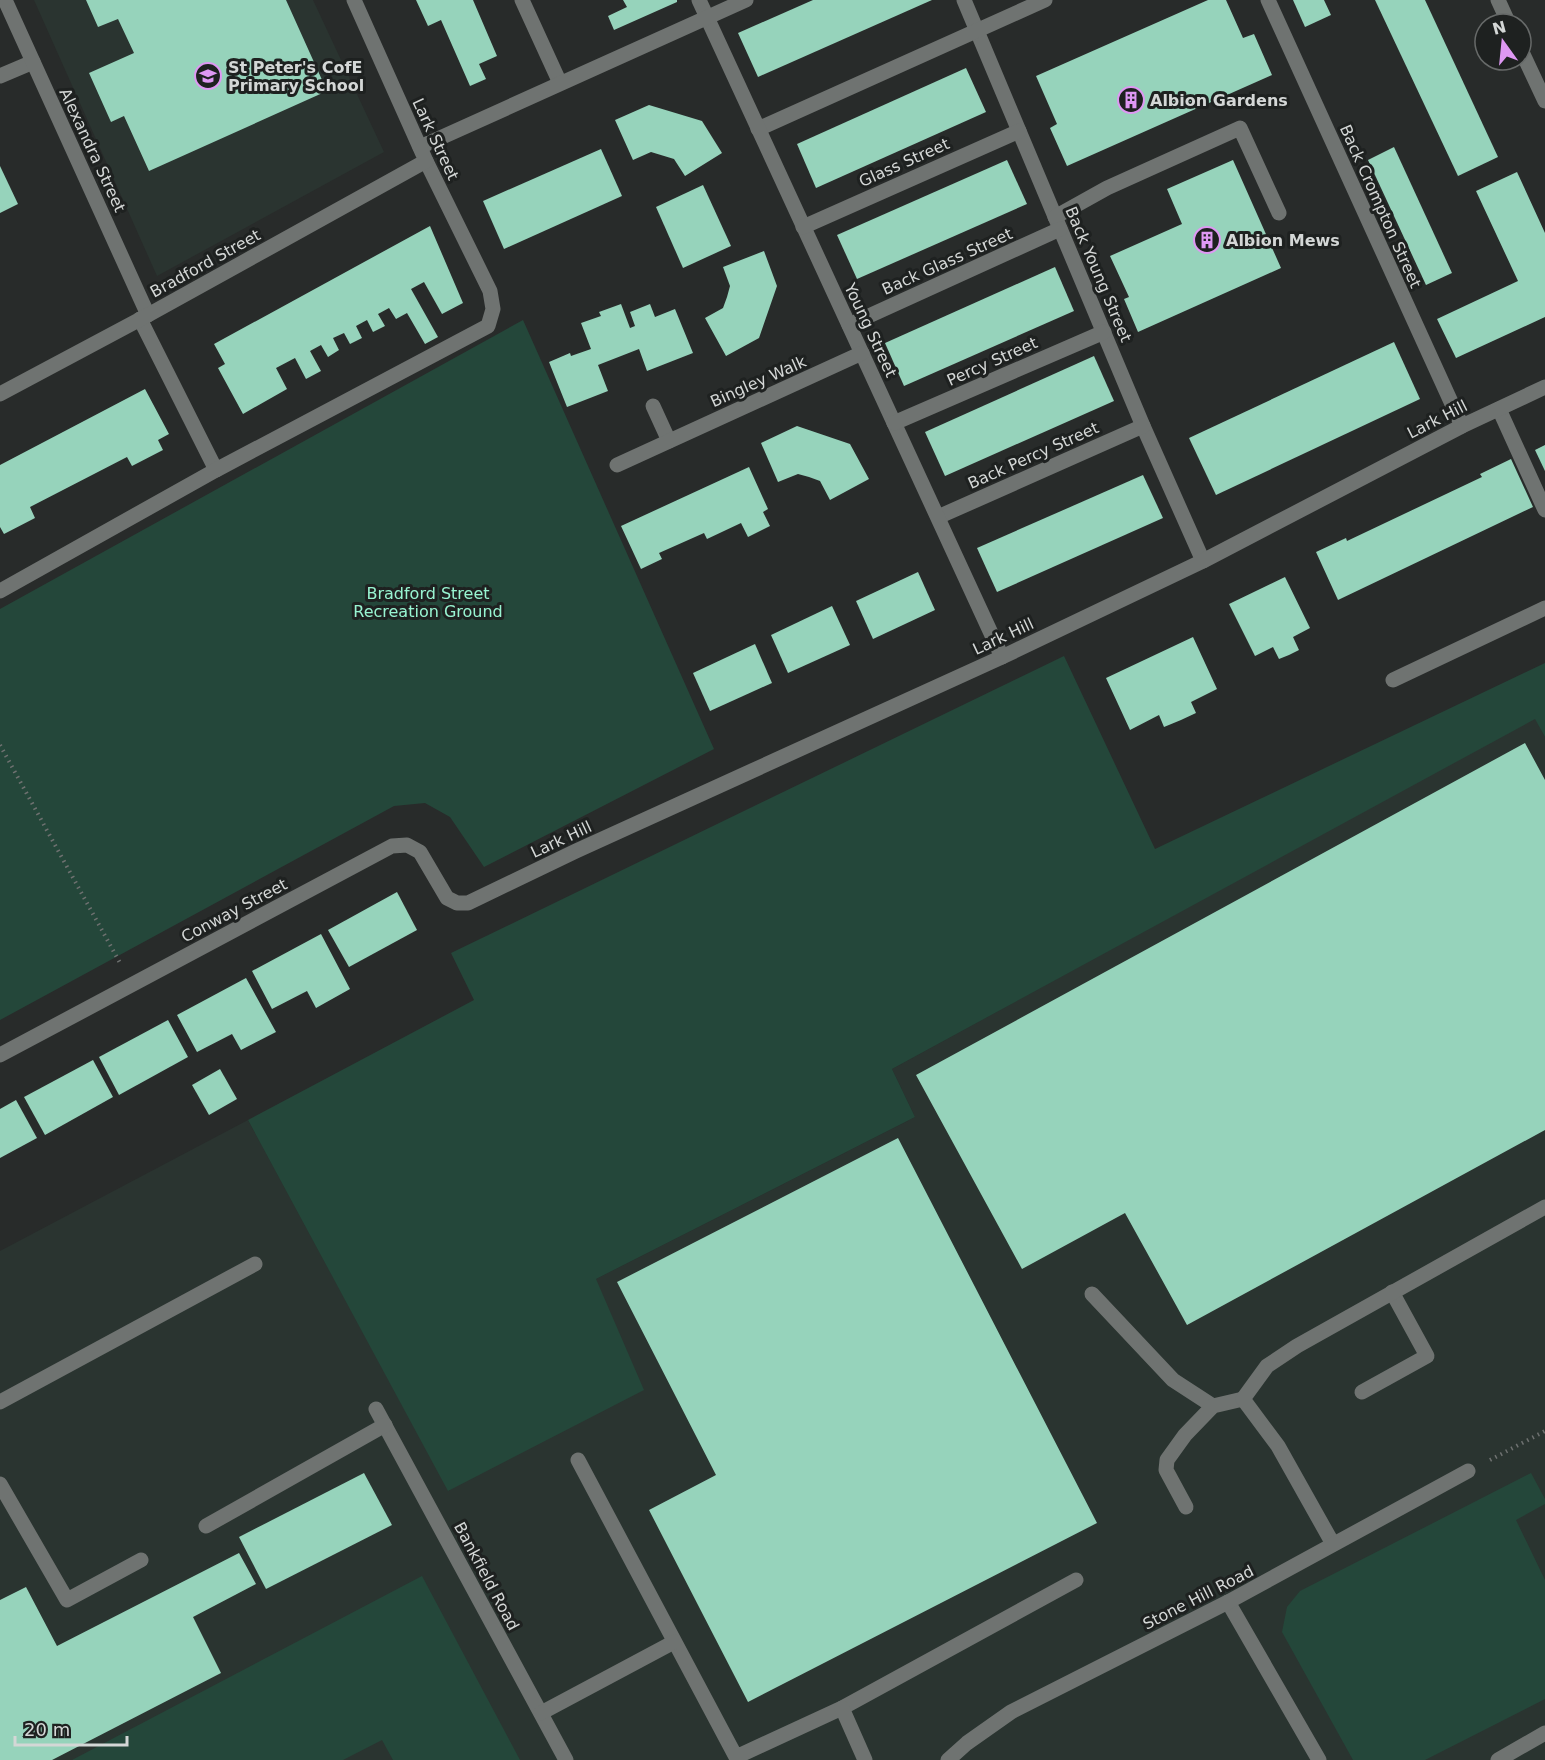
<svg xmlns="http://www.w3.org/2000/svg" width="1545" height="1760" font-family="'DejaVu Sans',sans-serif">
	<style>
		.built { fill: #2a3430 }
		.green { fill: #24473a }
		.building { fill: #96d3bb }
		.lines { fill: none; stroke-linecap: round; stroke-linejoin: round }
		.path { stroke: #6e7170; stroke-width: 4; stroke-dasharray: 1.5 4.5; stroke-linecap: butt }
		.lane { stroke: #6f7371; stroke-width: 15 }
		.street { stroke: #6f7371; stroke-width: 15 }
		.labels { text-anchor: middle; stroke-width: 6; stroke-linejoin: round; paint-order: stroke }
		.poi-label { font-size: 16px; font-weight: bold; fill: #d4d7d6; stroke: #1e2120; text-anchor: start }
		.street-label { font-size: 16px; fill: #d4d7d6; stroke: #1e2120 }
		.park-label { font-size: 16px; fill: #98f4d1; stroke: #1e2120 }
	</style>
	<rect width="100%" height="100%" fill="#282b2a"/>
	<g class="built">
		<path d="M34 0H313L384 152 157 276Z"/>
		<path d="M1535 718 1545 737V1760H0V1251L248 1120 449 1491 596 1279 915 1117 892 1069Z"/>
	</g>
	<g class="green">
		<path d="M523 320 714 749 484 867 450 817 425 803 394 806 0 1020V609Z"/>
		<path d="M1064 656 1155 849 1545 663V737L1535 719 892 1069 915 1117 596 1279 644 1390 448 1491 248 1120 474 1000 451 953Z"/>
		<path d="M1531 1473 1545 1499V1504L1516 1520 1545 1580V1699L1425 1760H1353L1282 1632 1287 1607 1300 1591Z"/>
		<path d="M422 1576 520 1760H393L382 1740 343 1760H72Z"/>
	</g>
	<g class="building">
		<path d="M86 0H286L327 91 149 171 124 116 111 122 89 73 134 53 118 19 98 27Z"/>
		<path d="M416 0H473L497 56 479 64 486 79 470 86 441 20 428 26Z"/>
		<path d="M623 0H677V2L614 30 608 16 627 7Z"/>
		<path d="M813 0H932L758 77 738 33Z"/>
		<path d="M1208 0H1226L1243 38 1254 34 1272 75 1067 166 1050 128 1057 124 1036 76Z"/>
		<path d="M1293 0H1324L1331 15 1305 27Z"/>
		<path d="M1375 0H1425L1498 157 1458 176Z"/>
		<path d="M966 68 986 112 816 188 797 144Z"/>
		<path d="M649 105 702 121 722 153 685 176 674 159 651 152 633 160 615 120Z"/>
		<path d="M1394 147 1452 273 1426 285 1368 160Z"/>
		<path d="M601 149 622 196 504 249 483 201Z"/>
		<path d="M1007 160 1027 204 857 279 837 235Z"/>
		<path d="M1233 160 1281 268 1138 332 1124 299 1129 297 1110 256 1182 224 1167 189Z"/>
		<path d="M0 166 18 204 0 213Z"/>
		<path d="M1517 172 1545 233V317L1456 358 1437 319 1518 281 1476 191Z"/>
		<path d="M703 185 731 246 683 268 656 207Z"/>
		<path d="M430 226 463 303 442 314 424 282 411 289 438 337 425 344 407 313 396 319 389 308 378 314 385 326 373 332 367 320 356 326 362 338 350 344 344 333 333 338 339 350 328 357 321 345 310 351 321 371 306 379 295 358 276 368 287 389 243 414 218 368 225 364 214 344Z"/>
		<path d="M764 251 777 286 759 338 726 356 705 318 723 308 727 297 730 286 723 267Z"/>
		<path d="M1055 267 1074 311 904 386 885 343Z"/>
		<path d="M621 304 630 328 635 326 630 312 650 304 655 317 675 309 693 353 647 371 639 349 598 365 608 391 567 407 549 362 570 353 571 356 591 349 581 323 601 316 599 312Z"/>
		<path d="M1394 342 1420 399 1216 495 1189 438Z"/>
		<path d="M1094 356 1114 401 945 476 925 432Z"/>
		<path d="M145 389 169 434 158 440 163 450 132 466 127 457 30 507 35 518 4 534 0 527V465Z"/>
		<path d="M797 426 850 444 869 479 830 500 820 481 809 477 798 474 778 482 761 443Z"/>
		<path d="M1545 445V471L1535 450Z"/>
		<path d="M1511 459 1533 507 1338 600 1316 552 1346 538 1347 541 1482 477 1480 474Z"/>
		<path d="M749 467 768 509 763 512 770 526 748 537 741 523 707 539 704 533 659 553 662 559 641 569 621 526Z"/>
		<path d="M1143 475 1163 518 997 592 977 548Z"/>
		<path d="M918 572 935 610 873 639 856 601Z"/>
		<path d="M1285 577 1310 628 1293 637 1299 650 1289 655 1279 659 1273 647 1255 656 1229 604Z"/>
		<path d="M832 606 850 645 788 673 771 635Z"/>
		<path d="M1193 637 1217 689 1191 702 1196 713 1181 720 1164 727 1159 715 1130 730 1106 678Z"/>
		<path d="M755 644 772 683 710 711 693 673Z"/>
		<path d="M1525 743 1545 780V1130L1187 1325 1125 1213 1022 1269 916 1075Z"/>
		<path d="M397 892 417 930 349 967 328 930Z"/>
		<path d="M321 934 350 989 316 1008 307 991 272 1009 252 971Z"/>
		<path d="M246 978 276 1032 241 1050 232 1034 197 1052 177 1015Z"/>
		<path d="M168 1020 188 1057 119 1095 99 1057Z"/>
		<path d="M93 1060 113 1097 45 1135 24 1097Z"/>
		<path d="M220 1069 237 1099 209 1115 192 1085Z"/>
		<path d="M16 1100 37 1138 0 1158V1109Z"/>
		<path d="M898 1138 1097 1523 748 1702 649 1510 716 1475 617 1282Z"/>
		<path d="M364 1473 392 1525 266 1589 239 1537Z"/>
		<path d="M239 1553 256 1584 193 1617 221 1673 52 1760H0V1600L26 1587 57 1646Z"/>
	</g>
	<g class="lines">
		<g class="path">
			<path d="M0 745 120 963"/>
			<path d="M1490 1460 1545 1431"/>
		</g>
		<g class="lane">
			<path d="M522 0 560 83"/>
			<path d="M964 0 1143 426 1203 561"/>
			<path d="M1268 0 1462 426"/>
			<path d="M0 76 33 62"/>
			<path d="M758 129 1045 0"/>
			<path d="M1055 217 1107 188 1240 128 1279 213"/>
			<path d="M140 319 216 470"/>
			<path d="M849 325 1060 229"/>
			<path d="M1499 409 1545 510"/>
			<path d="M938 517 1143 426"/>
			<path d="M0 591 216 470 488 326 493 309 490 291 426 161"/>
			<path d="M1393 680 1545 608"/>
			<path d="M1092 1294 1173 1380 1213 1406"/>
			<path d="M1362 1392 1427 1356 1392 1292"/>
			<path d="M0 1402 255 1264"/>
			<path d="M376 1409 566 1760"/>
			<path d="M578 1460 736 1757 842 1708 1076 1580"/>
			<path d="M0 1484 67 1600 141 1560"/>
			<path d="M1186 1507 1166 1470 1167 1460 1185 1435 1213 1406 1243 1399"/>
			<path d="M206 1526 385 1425"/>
			<path d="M1333 1544 1278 1446 1243 1399 1267 1366 1297 1346 1545 1207"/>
			<path d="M842 1708 865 1760"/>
			<path d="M541 1713 674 1642"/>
			<path d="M1498 1760 1545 1733"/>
		</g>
		<g class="street">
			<path d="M5 0 148 315"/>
			<path d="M699 0 1002 657"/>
			<path d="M1498 0 1509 24"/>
			<path d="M1521 50 1545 101"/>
			<path d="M420 147 746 0"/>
			<path d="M803 227 1019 131"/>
			<path d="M0 394 148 315 426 161 354 0"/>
			<path d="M653 406 669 441"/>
			<path d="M894 423 1104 332"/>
			<path d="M617 465 862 353"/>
			<path d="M0 1055 392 846 407 845 420 852 447 898 457 903H468L576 851 1002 657 1203 561 1462 426 1545 387"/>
			<path d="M1228 1602 1319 1760"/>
			<path d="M948 1760 967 1743 1011 1712 1228 1602 1468 1471"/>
		</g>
	</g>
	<defs>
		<symbol id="school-ring" viewBox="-11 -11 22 22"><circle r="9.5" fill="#1e2120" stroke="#de98f3" stroke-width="1.5"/><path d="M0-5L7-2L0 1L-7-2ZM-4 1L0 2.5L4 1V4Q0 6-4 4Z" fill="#de98f3"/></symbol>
		<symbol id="building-ring" viewBox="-11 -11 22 22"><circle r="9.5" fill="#1e2120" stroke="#de98f3" stroke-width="1.5"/><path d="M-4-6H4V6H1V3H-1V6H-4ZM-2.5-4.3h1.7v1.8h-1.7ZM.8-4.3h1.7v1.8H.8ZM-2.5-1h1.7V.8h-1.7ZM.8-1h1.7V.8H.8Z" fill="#de98f3"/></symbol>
	</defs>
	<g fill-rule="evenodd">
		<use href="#school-ring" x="193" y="61" width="30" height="30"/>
		<use href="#building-ring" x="1116" y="85" width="30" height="30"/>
		<use href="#building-ring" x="1192" y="225" width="30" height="30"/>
	</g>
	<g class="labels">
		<g class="poi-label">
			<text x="228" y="73">St Peter's CofE<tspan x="228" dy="18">Primary School</tspan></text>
			<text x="1150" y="106">Albion Gardens</text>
			<text x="1226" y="246">Albion Mews</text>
		</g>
		<g class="street-label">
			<text transform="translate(436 139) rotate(65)" y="6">Lark Street</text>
			<text transform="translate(93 150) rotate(65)" y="6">Alexandra Street</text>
			<text transform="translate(904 162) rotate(-24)" y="6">Glass Street</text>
			<text transform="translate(1381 206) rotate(66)" y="6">Back Crompton Street</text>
			<text transform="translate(947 261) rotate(-24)" y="6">Back Glass Street</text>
			<text transform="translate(205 263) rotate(-29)" y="6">Bradford Street</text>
			<text transform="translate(1099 274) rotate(67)" y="6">Back Young Street</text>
			<text transform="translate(871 330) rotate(65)" y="6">Young Street</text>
			<text transform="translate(992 361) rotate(-24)" y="6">Percy Street</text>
			<text transform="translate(758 381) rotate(-24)" y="6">Bingley Walk</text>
			<text transform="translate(1437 419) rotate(-27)" y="6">Lark Hill</text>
			<text transform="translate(1033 455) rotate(-24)" y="6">Back Percy Street</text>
			<text transform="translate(1003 636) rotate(-25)" y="6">Lark Hill</text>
			<text transform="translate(561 839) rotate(-25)" y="6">Lark Hill</text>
			<text transform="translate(234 910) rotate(-28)" y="6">Conway Street</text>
			<text transform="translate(487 1576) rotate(62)" y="6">Bankfield Road</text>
			<text transform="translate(1198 1597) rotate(-27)" y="6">Stone Hill Road</text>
		</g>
		<g class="park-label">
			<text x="428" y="599">Bradford Street<tspan x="428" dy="18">Recreation Ground</tspan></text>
		</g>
	</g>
	<g transform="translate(1503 42) rotate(345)"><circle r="28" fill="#1e2120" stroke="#676a69" stroke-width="1.5"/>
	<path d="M0-4.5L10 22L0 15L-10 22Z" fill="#de98f3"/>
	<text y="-9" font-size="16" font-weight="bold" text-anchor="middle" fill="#d4d7d6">N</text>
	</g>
	<path d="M15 1736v9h112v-9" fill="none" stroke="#d4d7d6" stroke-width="3"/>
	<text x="24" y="1736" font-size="18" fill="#d4d7d6" stroke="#1e2120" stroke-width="4.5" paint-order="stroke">20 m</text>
</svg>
